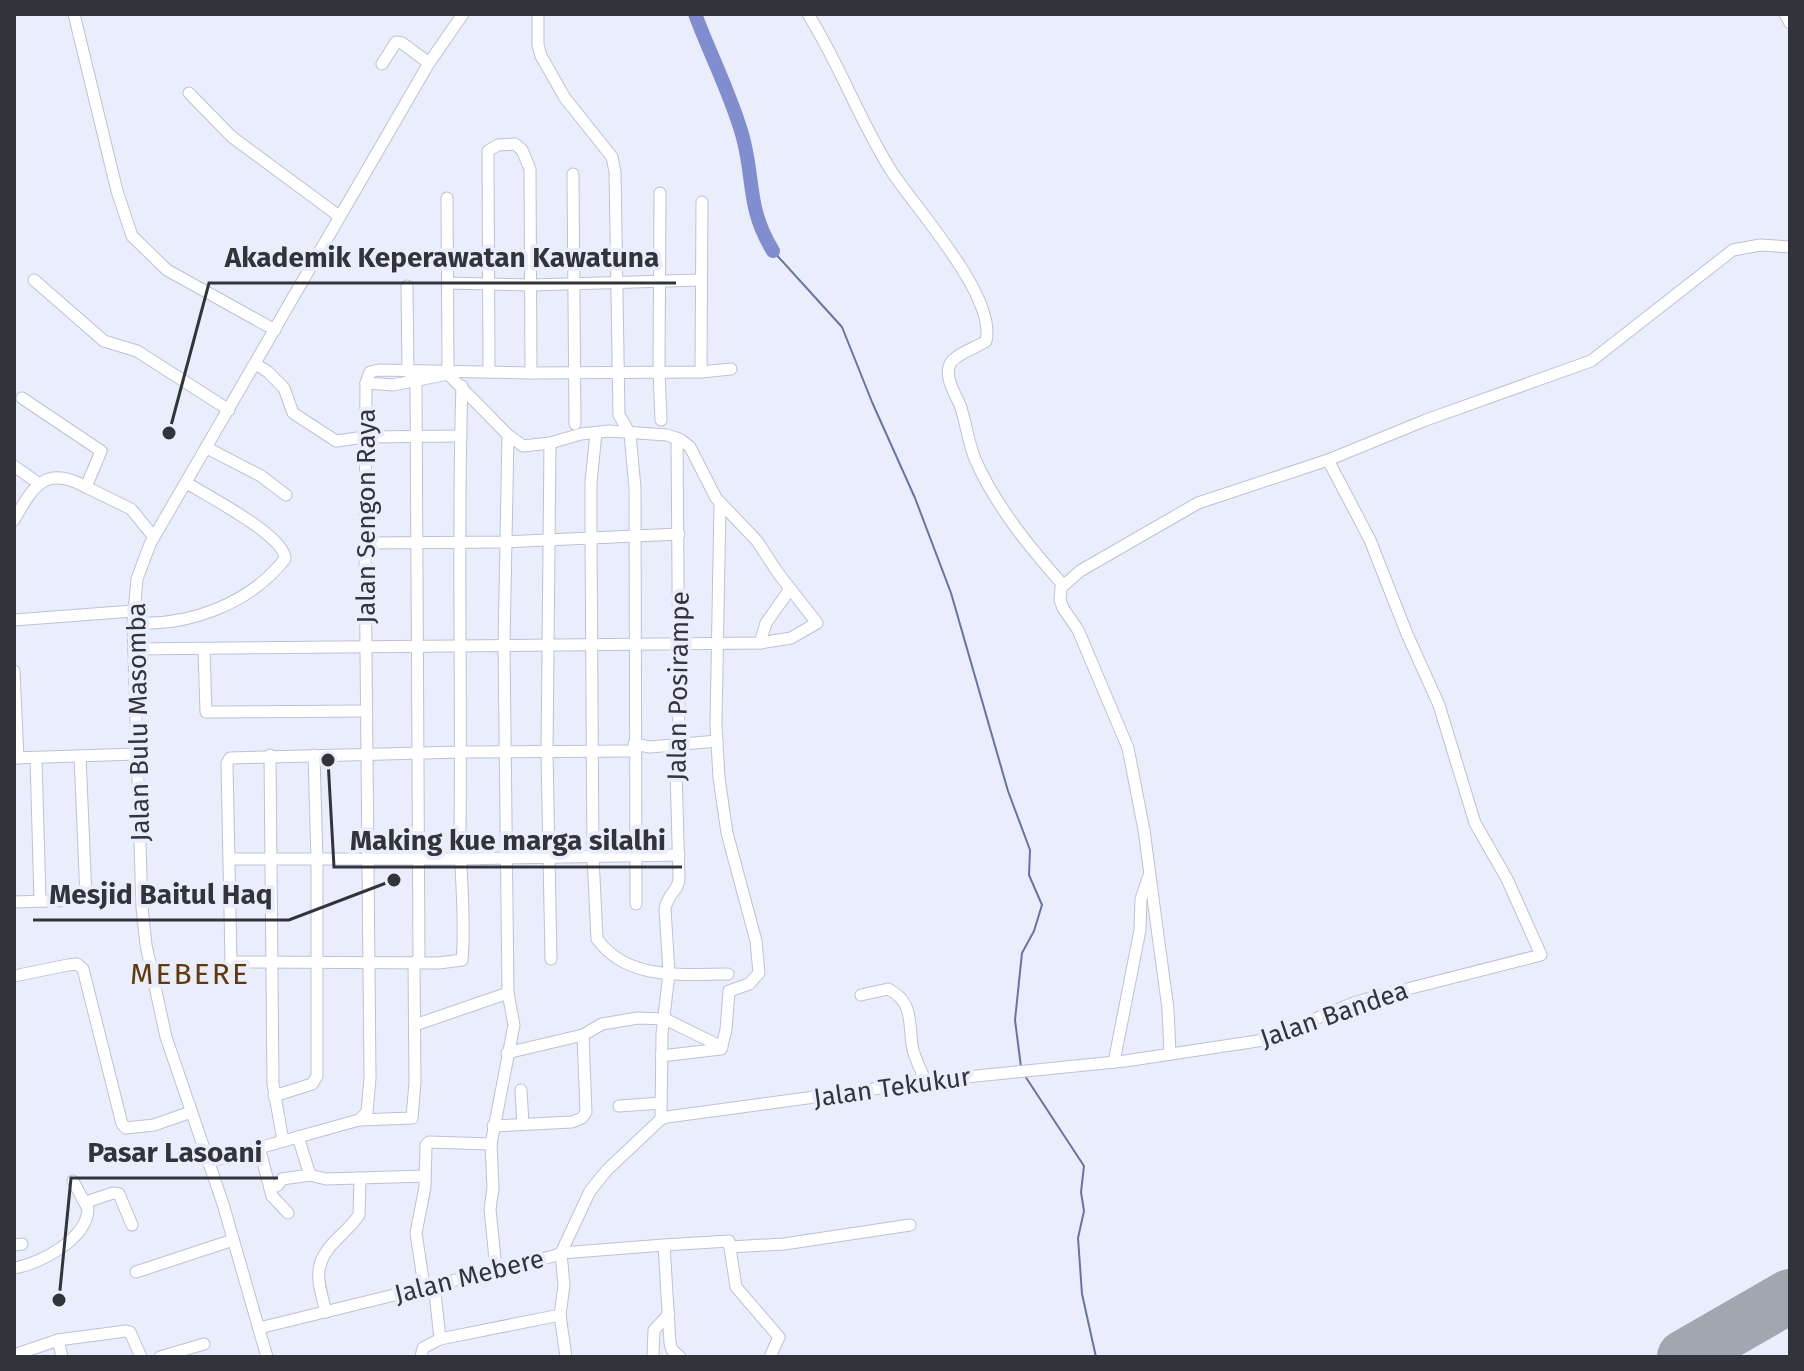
<svg xmlns="http://www.w3.org/2000/svg" width="1804" height="1371" font-family="'Fira Sans',sans-serif">
	<style>
		.lines { fill: none; stroke-linecap: round; stroke-linejoin: round }
		.stream { stroke: #6973a3; stroke-width: 2 }
		.river { stroke: #808ecf; stroke-width: 14 }
		.runway { stroke: #a2a6b1; stroke-width: 54 }
		.minor-casing { stroke: #bdc1d3; stroke-width: 13 }
		.minor { stroke: #fff; stroke-width: 11 }
		.labels { text-anchor: middle; stroke-width: 8; stroke-linejoin: round; paint-order: stroke }
		.street-label { font-size: 26px; fill: #32343b; stroke: #eaeefc }
		.quarter-label { font-size: 30px; letter-spacing: 2px; fill: #613a0b; stroke: #eaeefc }
		.leader { fill: none; stroke: #32343b; stroke-width: 3 }
		.callout-dot { fill: #32343b; stroke: #eaeefc; stroke-width: 3 }
		.callout-label { font-size: 28px; text-anchor: middle; font-weight: bold; fill: #32343b; stroke: #eaeefc; stroke-width: 8; stroke-linejoin: round; paint-order: stroke }
	</style>
	<rect width="100%" height="100%" fill="#eaeefc"/>
	<g class="lines">
		<g class="stream">
			<path d="M773 251 842 327 872 402 915 498 951 593 1008 791 1030 850 1029 875 1042 905 1034 931 1022 953 1015 1020 1021 1067"/>
			<path d="M1025 1076 1084 1166 1081 1192 1084 1211 1078 1238 1082 1294 1096 1357"/>
		</g>
		<path class="river" d="M695 14C710 54 730 93 742 134 755 179 746 207 773 251"/>
		<path class="runway" d="M1684 1357 1790 1296"/>
		<defs>
			<g id="minor">
				<path d="M74 14 117 191 132 236 167 270 275 330"/>
				<path d="M538 14V45L541 56 565 98 612 157 615 172 619 415 630 434 635 488 636 904"/>
				<path d="M808 14C840 65 860 122 892 172 917 210 997 297 986 341 976 348 955 354 950 364 944 377 955 393 960 405 966 422 968 442 975 459 995 505 1030 548 1063 585"/>
				<path d="M1785 14 1790 23"/>
				<path d="M382 64 396 42 402 43 429 63"/>
				<path d="M189 93 232 137 339 216"/>
				<path d="M573 174 575 424"/>
				<path d="M660 193 659 371 661 420"/>
				<path d="M447 198 448 370"/>
				<path d="M34 280 104 341 137 351 229 410"/>
				<path d="M448 283 532 285 701 280"/>
				<path d="M407 286 408 372"/>
				<path d="M256 364 268 372 284 388 293 413 336 441 365 437 461 436"/>
				<path d="M489 372 488 151 498 145 515 144 522 150 530 169 531 373"/>
				<path d="M701 372 702 202"/>
				<path d="M416 382 419 963"/>
				<path d="M462 386C457 534 462 683 460 832 460 873 466 920 462 960L439 963 231 962 227 763 230 758 460 752 634 751"/>
				<path d="M596 433 591 482V537L593 857 597 939C628 981 681 974 728 974"/>
				<path d="M550 443 547 753 551 959"/>
				<path d="M207 448 261 476 286 495"/>
				<path d="M14 466 38 483"/>
				<path d="M86 487 131 509 154 537"/>
				<path d="M14 520C33 487 45 464 86 487L101 451 22 398"/>
				<path d="M365 543 505 542 679 534"/>
				<path d="M14 620 133 611"/>
				<path d="M133 623C190 626 249 604 285 559 286 536 207 496 187 483"/>
				<path d="M760 643 766 623 790 589"/>
				<path d="M134 649 760 643 791 638 817 623 778 573 757 541 716 498 690 447 681 440 667 435 609 431 581 434 550 443 523 446 508 435 448 374 393 385 366 383"/>
				<path d="M204 649 206 712 366 711"/>
				<path d="M14 671 18 758"/>
				<path d="M634 744 650 747 717 741"/>
				<path d="M270 755 273 1084 283 1141"/>
				<path d="M14 758 137 754"/>
				<path d="M36 758 40 900"/>
				<path d="M229 859H460L679 855"/>
				<path d="M14 902 81 900 86 897 80 756"/>
				<path d="M14 976 68 965 77 964 83 969 122 1124 126 1128 154 1125 191 1112"/>
				<path d="M861 995 888 989C913 1001 909 1022 912 1045 914 1058 921 1070 926 1082"/>
				<path d="M415 1025 508 993"/>
				<path d="M507 1053 583 1035 602 1024 638 1018 665 1019 722 1047"/>
				<path d="M1170 1054 1168 1009 1157 928 1144 830 1128 748 1078 630 1063 608 1060 600 1061 588 1080 571 1198 503 1328 460 1426 420 1591 361 1733 250 1760 245 1790 247"/>
				<path d="M661 1056 721 1049 726 1030 729 991 749 984 759 973 756 941 727 833 719 778 716 724 720 503"/>
				<path d="M1114 1062 1140 930 1141 899 1148 878"/>
				<path d="M521 1090 523 1124"/>
				<path d="M274 1096 312 1084 317 1076V860L314 755"/>
				<path d="M619 1106 661 1103"/>
				<path d="M661 1119 662 1034 669 973 665 909C667 894 679 891 679 878L676 770 679 713 677 438"/>
				<path d="M359 1120 412 1118 415 1082 414 962"/>
				<path d="M493 1126 572 1122 582 1118 586 1112 583 1035"/>
				<path d="M298 1137 310 1175"/>
				<path d="M259 1147 272 1196 288 1213"/>
				<path d="M208 1162 359 1120 367 1112 370 1078 365 543 366 383 370 372 379 370 531 373 701 372 731 369"/>
				<path d="M270 1188 278 1185 282 1179 310 1175 326 1179 425 1176"/>
				<path d="M86 1202 113 1193 119 1194 132 1225"/>
				<path d="M14 1245 22 1244"/>
				<path d="M664 1245 729 1241 736 1287 779 1337 770 1357"/>
				<path d="M730 1247 784 1244 910 1225"/>
				<path d="M14 1268C40 1264 87 1239 88 1209L73 1181"/>
				<path d="M496 1269 490 1209 493 1188 491 1144 514 1025 508 993 504 645 508 435"/>
				<path d="M136 1272 233 1240"/>
				<path d="M434 1284 440 1339"/>
				<path d="M424 1286 416 1233 425 1187 426 1145 429 1142 491 1144"/>
				<path d="M326 1312C318 1281 311 1264 337 1239 345 1231 353 1224 359 1215L360 1178"/>
				<path d="M259 1328 554 1256 561 1253 590 1191 607 1170 661 1119 667 1117 947 1079 1125 1061 1264 1040 1356 1002 1541 955 1507 879 1475 823 1439 705 1407 634 1370 540 1328 460"/>
				<path d="M58 1340 62 1357"/>
				<path d="M14 1355 58 1340 126 1331 130 1332 141 1357"/>
				<path d="M160 1357 204 1344"/>
				<path d="M267 1357 223 1204 166 1037 146 945 142 907 133 623 137 579 150 544 429 63 463 14"/>
				<path d="M421 1357 423 1348 440 1339 560 1315"/>
				<path d="M566 1357 560 1315 564 1285 561 1253 664 1245 670 1343 672 1350 680 1357"/>
				<path d="M653 1357 654 1330 669 1314"/>
			</g>
		</defs>
		<use href="#minor" class="minor-casing"/>
		<use href="#minor" class="minor"/>
	</g>
	<g class="labels">
		<g class="street-label">
			<text transform="translate(366 516) rotate(-90)" y="9">Jalan Sengon Raya</text>
			<text transform="translate(678 686) rotate(-89)" y="9">Jalan Posirampe</text>
			<text transform="translate(138 722) rotate(-91)" y="9">Jalan Bulu Masomba</text>
			<text transform="translate(1334 1014) rotate(-19)" y="9">Jalan Bandea</text>
			<text transform="translate(892 1087) rotate(-8)" y="9">Jalan Tekukur</text>
			<text transform="translate(469 1276) rotate(-14)" y="9">Jalan Mebere</text>
		</g>
		<g class="quarter-label">
			<text x="190" y="984">MEBERE</text>
		</g>
	</g>
	<path class="leader" d="M169 433L209 283H676M328 760L334 867H682M394 880L289 920H33M59 1300L71 1178H278"/>
	<g class="callout-dot">
		<circle cx="169" cy="433" r="8"/>
		<circle cx="328" cy="760" r="8"/>
		<circle cx="394" cy="880" r="8"/>
		<circle cx="59" cy="1300" r="8"/>
	</g>
	<g class="callout-label">
		<text x="442" y="267">Akademik Keperawatan Kawatuna</text>
		<text x="508" y="850">Making kue marga silalhi</text>
		<text x="161" y="904">Mesjid Baitul Haq</text>
		<text x="175" y="1162">Pasar Lasoani</text>
	</g>
	<rect width="1804" height="1371" fill="none" stroke="#32343b" stroke-width="32"/>
</svg>
